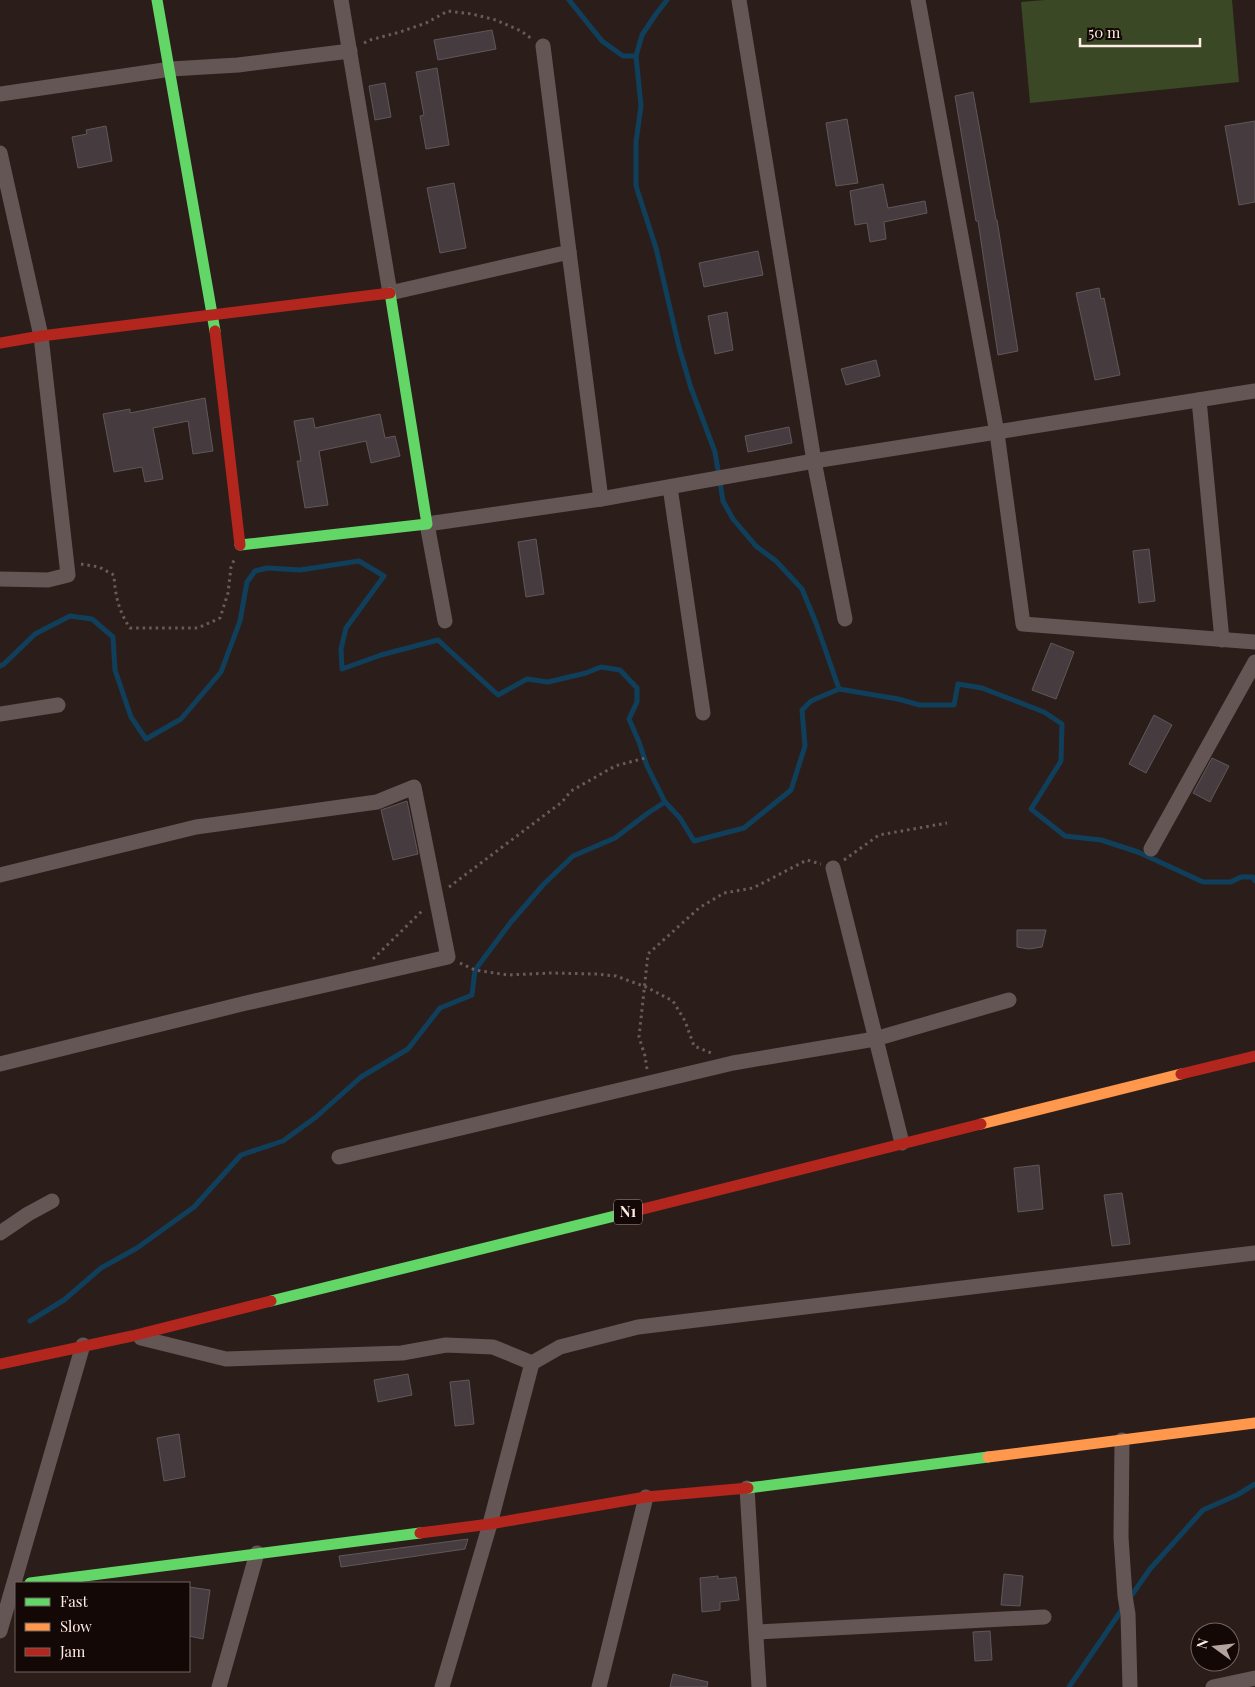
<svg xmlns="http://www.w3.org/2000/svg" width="1255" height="1687" font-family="'Playfair Display',serif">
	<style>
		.garden { fill: #3b4825 }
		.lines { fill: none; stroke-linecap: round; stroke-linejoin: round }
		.stream { stroke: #0f3f5b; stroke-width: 5 }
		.building { fill: #463c40; stroke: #5f575a }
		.path { stroke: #685b5b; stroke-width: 3; stroke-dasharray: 2.5 4; stroke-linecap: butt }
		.street { stroke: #655656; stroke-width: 15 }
		.fast { stroke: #63d668; stroke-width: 11 }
		.slow { stroke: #ff974d; stroke-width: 11 }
		.jam { stroke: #b3261e; stroke-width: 11 }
		.labels { text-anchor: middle; stroke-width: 4; stroke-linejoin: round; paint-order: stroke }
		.shield { fill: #130805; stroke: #b8a8a2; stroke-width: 1 }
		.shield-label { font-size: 15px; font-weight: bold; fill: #feece6 }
	</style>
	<rect width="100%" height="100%" fill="#2b1e1a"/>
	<path class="garden" d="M1045 0H1232L1239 82 1030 103 1021 2Z"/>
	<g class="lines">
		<g class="stream">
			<path d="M569 0 602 41 623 56H636"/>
			<path d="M667 0 656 14 642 35 636 56 641 106 636 142V186L656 248 679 347 691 388 715 452 723 501 733 519 756 546 776 561 802 589 816 623 839 689"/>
			<path d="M0 666 4 664 35 634 70 616 92 619 113 637 115 670 131 717 146 739 181 719 221 672 240 621 247 582 255 571 267 568 300 570 359 561 384 576 346 628 341 649 342 669 381 655 438 640 498 695 527 679 548 682 586 673 601 667 620 670 637 688V702L629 719 639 742 647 766 665 802 680 818 694 841 744 828 791 790 805 746 802 710 811 701 839 689 898 699 920 705H954L958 684 982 688 1044 712 1062 724 1061 761 1031 809 1065 836 1101 840 1138 852 1203 882H1231L1241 877H1253L1255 881"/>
			<path d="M30 1321 64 1300 101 1268 137 1248 194 1207 241 1155 283 1141 316 1117 361 1077 408 1049 440 1008 472 995 475 970 511 922 543 885 573 856 615 838 648 813 665 802"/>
			<path d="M1129 1599 1150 1569 1203 1510 1237 1495 1255 1484"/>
			<path d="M1069 1687 1123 1608"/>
		</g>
	</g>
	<g class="building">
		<path d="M492 30 496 49 438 60 434 40Z"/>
		<path d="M437 68 449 145 426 149 420 116 424 115 416 72Z"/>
		<path d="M385 83 391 117 375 120 369 86Z"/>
		<path d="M973 92 996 220H997L1018 351 998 355 978 221H976L955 96Z"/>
		<path d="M847 119 858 183 836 186 826 123Z"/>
		<path d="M1255 121V202L1239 205 1225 126Z"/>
		<path d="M106 126 112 161 78 168 72 137 87 134 86 130Z"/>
		<path d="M454 183 466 248 440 253 427 188Z"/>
		<path d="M883 184 888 208 925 201 927 213 884 222 886 239 870 242 867 223 855 225 850 191Z"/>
		<path d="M758 251 763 275 704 287 699 263Z"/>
		<path d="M1099 288 1101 299 1104 298 1120 375 1095 380 1076 293Z"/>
		<path d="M727 312 733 350 715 354 708 316Z"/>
		<path d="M876 360 880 376 846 385 841 369Z"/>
		<path d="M205 398 213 451 193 454 188 421 153 428 163 479 145 482 142 467 114 472 103 414 130 409V413Z"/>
		<path d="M380 414 385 438 395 436 400 456 371 463 366 441 319 451 328 505 305 508 297 461H301L294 421 313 418 315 428Z"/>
		<path d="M789 427 792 443 748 452 745 436Z"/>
		<path d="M536 539 544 594 526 597 518 542Z"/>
		<path d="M1149 549 1155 601 1139 603 1133 551Z"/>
		<path d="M1051 643 1074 652 1056 699 1032 690Z"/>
		<path d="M1154 715 1172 725 1146 773 1129 764Z"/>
		<path d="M1212 758 1229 766 1210 802 1193 793Z"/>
		<path d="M407 801 418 854 393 860 381 810Z"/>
		<path d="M1017 930H1046L1042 947 1029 949 1017 947Z"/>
		<path d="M1039 1165 1043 1209 1018 1212 1014 1168Z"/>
		<path d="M1122 1193 1130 1244 1112 1246 1104 1195Z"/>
		<path d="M408 1374 412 1395 378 1402 374 1380Z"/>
		<path d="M469 1380 474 1424 455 1426 450 1382Z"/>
		<path d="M179 1434 185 1477 164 1481 157 1438Z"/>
		<path d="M468 1539 465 1549 341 1567 339 1556Z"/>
		<path d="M1004 1574 1023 1576 1020 1606 1001 1605Z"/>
		<path d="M718 1576V1579L736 1577 739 1600 720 1602V1610L702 1612 700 1578Z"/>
		<path d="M189 1587 210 1590 203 1639 189 1636Z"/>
		<path d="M990 1631 992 1660 975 1661 973 1632Z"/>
		<path d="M673 1674 708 1682 707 1687H670Z"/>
	</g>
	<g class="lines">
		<g class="path">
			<path d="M364 43 370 40 400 32 426 23 448 11 472 14 496 20 521 31 532 39"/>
			<path d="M81 564 99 567 114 575C115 595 119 612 130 628H198L220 618 228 593 231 567 234 560"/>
			<path d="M844 860 879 835 947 823"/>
			<path d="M449 887 562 802 571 791 615 766 645 758"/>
			<path d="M373 959 424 909"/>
			<path d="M460 963 475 970 508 975 551 973 596 974 616 976 646 987 673 1001 685 1021 694 1046 711 1053"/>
			<path d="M647 1069 645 1056 639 1037 648 954 699 908 724 893 753 888 807 860 821 864"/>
		</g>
		<g class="street">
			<path d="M341 0 390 293 569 252 543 46"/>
			<path d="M739 0 814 461 845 619"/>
			<path d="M918 0 997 433 1023 624 1255 642"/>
			<path d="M0 94 171 69 238 65 350 51"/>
			<path d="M0 153 41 336 68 575 48 580 0 579"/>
			<path d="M569 252 601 499"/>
			<path d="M1199 400 1222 640"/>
			<path d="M670 487 703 713"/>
			<path d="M445 621 427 524 601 499 814 461 1255 391"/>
			<path d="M0 714 58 705"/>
			<path d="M1151 849 1255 662"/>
			<path d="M833 868 902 1143"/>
			<path d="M0 875 196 827 377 802 414 787 448 957 242 1004 0 1064"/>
			<path d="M339 1157 733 1063 875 1039 1009 1000"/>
			<path d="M0 1233 28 1214 52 1201"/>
			<path d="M141 1338 226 1359 402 1353 446 1345 493 1347 532 1363 560 1347 638 1327 1255 1253"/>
			<path d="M1122 1440 1121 1537 1125 1596 1128 1614 1130 1687"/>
			<path d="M747 1488 759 1687"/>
			<path d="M0 1631 83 1345"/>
			<path d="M756 1632 1044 1617"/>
			<path d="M219 1687 257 1553"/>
			<path d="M442 1687 490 1524 532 1363"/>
			<path d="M599 1687 646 1497"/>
			<path d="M1213 1687 1255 1678"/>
		</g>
		<g class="fast">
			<path d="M157 0 215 331"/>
			<path d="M240 545 427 524 390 293"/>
			<path d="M271 1301 635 1211"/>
			<path d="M748 1488 988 1457"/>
			<path d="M30 1583 420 1533"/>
		</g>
		<g class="slow">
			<path d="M981 1124 1181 1074"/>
			<path d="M988 1457 1255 1423"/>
		</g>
		<g class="jam">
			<path d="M215 331 240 545"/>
			<path d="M0 343 41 336 390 293"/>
			<path d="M1181 1074 1255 1056"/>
			<path d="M635 1211 981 1124"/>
			<path d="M0 1364 132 1336 271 1301"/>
			<path d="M420 1533 490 1524 646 1497 748 1488"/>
		</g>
	</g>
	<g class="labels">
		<rect class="shield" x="614" y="1199.5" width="28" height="25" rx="4"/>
		<g class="shield-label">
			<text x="628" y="1217">N1</text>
		</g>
	</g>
	<rect x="15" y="1582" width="175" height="90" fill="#130805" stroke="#71635f"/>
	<rect x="25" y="1598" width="25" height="8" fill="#63d668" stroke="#71635f"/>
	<text x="60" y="1607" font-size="15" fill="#feece6">Fast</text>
	<rect x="25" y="1623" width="25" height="8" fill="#ff974d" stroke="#71635f"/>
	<text x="60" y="1632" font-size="15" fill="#feece6">Slow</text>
	<rect x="25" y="1648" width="25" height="8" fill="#b3261e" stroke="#71635f"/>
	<text x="60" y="1657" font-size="15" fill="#feece6">Jam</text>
	<g transform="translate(1215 1647) rotate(285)"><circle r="24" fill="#130805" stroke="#71635f"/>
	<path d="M0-4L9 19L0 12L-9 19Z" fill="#b4a49f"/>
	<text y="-8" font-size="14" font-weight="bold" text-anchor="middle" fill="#feece6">N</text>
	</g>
	<path d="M1080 38v8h120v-8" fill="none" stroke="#feece6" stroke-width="2.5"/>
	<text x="1088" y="38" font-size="15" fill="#feece6" stroke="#130805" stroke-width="4" paint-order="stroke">50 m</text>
</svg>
